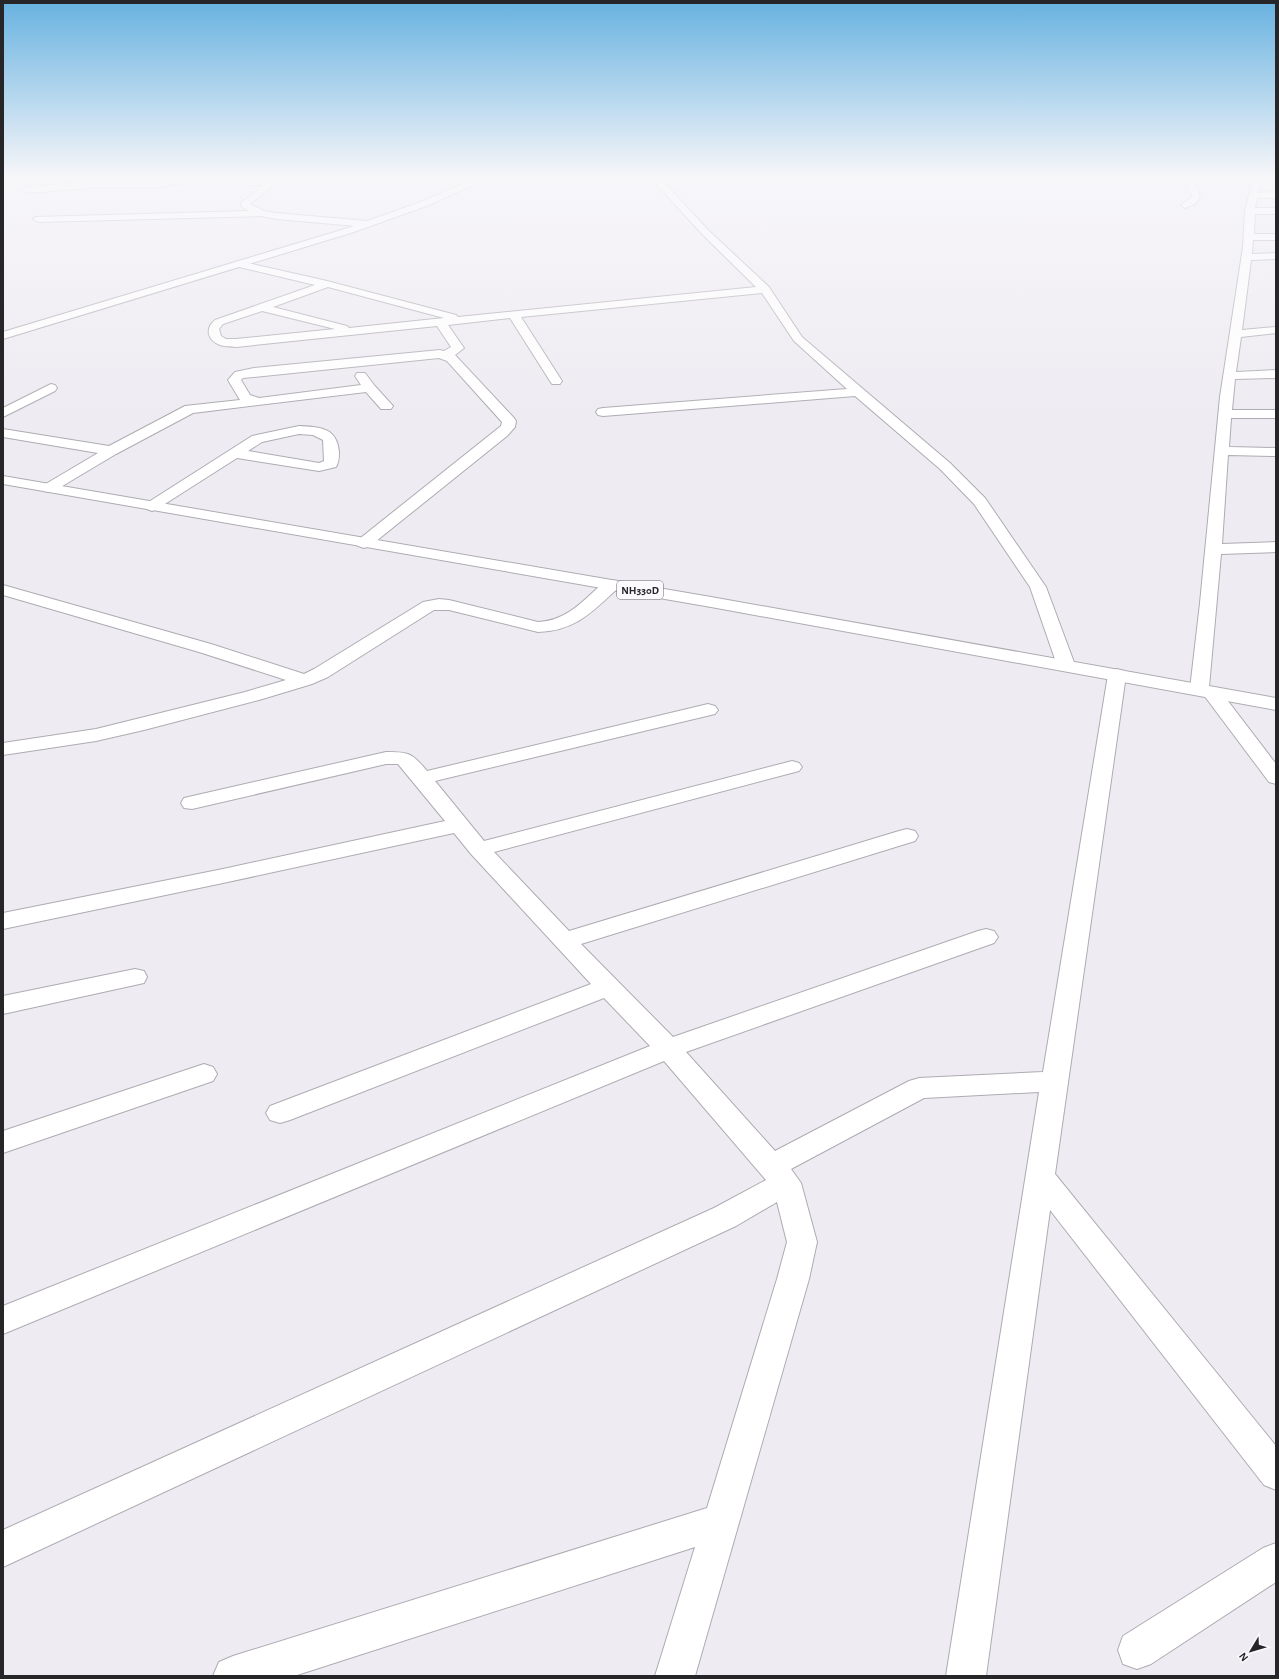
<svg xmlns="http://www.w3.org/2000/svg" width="1279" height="1679" font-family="'Alegreya Sans',sans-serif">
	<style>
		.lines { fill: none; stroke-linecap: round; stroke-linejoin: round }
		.minor-casing { stroke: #aeabb2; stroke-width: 2 }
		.highway-casing { stroke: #aeabb2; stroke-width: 2 }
		.minor { fill: #fff; fill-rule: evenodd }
		.highway { fill: #fff; fill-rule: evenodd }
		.labels { text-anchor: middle; stroke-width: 3; stroke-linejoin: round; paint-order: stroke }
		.shield { fill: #fbf8fe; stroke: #666468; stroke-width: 1 }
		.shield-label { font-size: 11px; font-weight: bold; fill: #262527 }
	</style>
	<rect width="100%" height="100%" fill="#eeebf2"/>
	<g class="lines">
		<defs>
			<g id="minor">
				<path d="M157 176H165L166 178 172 180 269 179 275 183 274 185 250 204 264 211 276 213 367 221 372 224 367 227 276 219 261 216 38 222 33 219 35 217 249 211 242 207 241 203 264 185 168 184 164 187H101L27 193 23 190 27 187 101 181H159Z"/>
				<path d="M287 176H311C306 180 294 181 287 180L286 178Z"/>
				<path d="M649 176H658L708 230 769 287 802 337 950 463 985 498 1046 587 1075 665 1073 669 1066 671 1059 669 1057 665 1030 587 974 504 940 469 855 396 603 416 598 415 596 412 598 409 603 408 847 389 794 341 762 293 521 317 562 381 560 384H552L550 381 510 318 448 325 464 348 455 355 514 418 516 421 515 427 507 436 370 546 364 548 358 546 356 543 358 540 501 426 502 422 447 361 439 358 243 378 241 380 250 395 259 398 361 385 355 376 357 373H365L374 385 393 406 391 409H381L366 392 193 413 116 454 54 491 49 492 44 491 42 488 44 485 98 453 3 437V429L109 446 185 406 240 400 228 380 235 372 254 368 440 350 444 351 451 347 437 326 236 347C231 346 225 347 220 345 207 340 205 328 215 320L315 285 235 266 234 264 235 262 239 261 327 281 456 315 458 317 756 287 702 234ZM328 287 444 318 349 328 347 326 273 307ZM262 311 335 329 236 339H226L221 336 219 329 223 324Z"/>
				<path d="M1185 176H1193L1200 197 1195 204 1185 208 1181 205 1192 197Z"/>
				<path d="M1254 176H1262L1258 193 1276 192V198H1257L1255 208H1276V214H1255L1254 234H1276V240H1253L1252 254 1276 253V259L1251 260 1242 330 1276 327V333L1241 337 1236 372 1276 370V378L1235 379 1232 410H1276V418H1231L1229 447 1276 448V456L1228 455 1222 544 1276 542V552L1221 554 1209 687 1218 688 1276 764V784L1269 782 1203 694 1192 693 1190 689 1200 603 1220 397 1243 247 1245 211Z"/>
				<path d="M10 180 13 181 14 183 13 185 3 187V181Z"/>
				<path d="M51 384 55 385 57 388 55 391 3 417V408Z"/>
				<path d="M299 426C319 427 337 427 339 452 339 457 339 462 336 467L319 471 237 458 157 509 152 511 147 509 144 506 147 503 252 436ZM299 434 313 435 323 440 324 461 319 463 248 451 262 442Z"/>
				<path d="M611 580 617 581 619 585 617 589C592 612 575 631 538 632L449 610H434L328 677 312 684 259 700 144 730 96 741 3 755V743L96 729 245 692 286 680 199 652 3 595V585L211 644 304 674 314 669 423 602 439 599 449 600 538 622C567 621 584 600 605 581Z"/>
				<path d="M1117 669 1124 671 1126 675 1055 1174 1276 1446V1490L1264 1485 1050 1210 986 1676H946L1039 1092 924 1098 791 1169 801 1183 817 1242 809 1279 695 1676H655L695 1547 294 1676H213L219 1662 233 1656 707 1508 777 1279 787 1242 777 1202 736 1226 3 1567V1530L714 1208 766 1180 664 1061 3 1334V1306L650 1046 604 998 290 1120 280 1123 270 1120 266 1113 270 1106 591 984 471 854 454 833 223 883 3 929V913L223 869 445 821 398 764H386L192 809 184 808 181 803 184 798 386 752C409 752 412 753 427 771L708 704 715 706 718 710 715 714 435 781 484 841 792 761 799 763 802 767 799 771 494 852 569 931 899 831 907 829 915 831 918 836 915 841 581 944 673 1037 978 931 986 929 994 931 998 937 994 943 686 1052 775 1151 909 1081 919 1078 1043 1072 1108 675 1110 671Z"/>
				<path d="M135 969 144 971 147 977 144 983 3 1014V996Z"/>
				<path d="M204 1064 213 1067 217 1074 213 1081 3 1153V1131Z"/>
				<path d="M1276 1543V1582L1151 1664 1137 1669 1123 1664 1118 1650 1123 1636 1263 1548Z"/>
			</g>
			<g id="highway">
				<path d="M481 176H493L429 205 354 232 3 339V332L348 228 423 201Z"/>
				<path d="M3 476 711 597 1276 698V710L711 607 3 484Z"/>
			</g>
		</defs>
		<use href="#minor" class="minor-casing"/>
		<use href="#highway" class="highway-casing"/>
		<use href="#minor" class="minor"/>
		<use href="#highway" class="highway"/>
	</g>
	<linearGradient id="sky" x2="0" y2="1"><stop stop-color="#67b2e0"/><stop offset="0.43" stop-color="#f7f6f9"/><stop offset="1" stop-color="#f7f6f9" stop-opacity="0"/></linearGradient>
	<rect width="1279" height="411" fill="url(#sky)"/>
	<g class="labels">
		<rect class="shield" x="617" y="581" width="46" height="18" rx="3"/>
		<g class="shield-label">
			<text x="640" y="594">NH330D</text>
		</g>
	</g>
	<rect width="1279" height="1679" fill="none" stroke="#262527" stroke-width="8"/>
	<g transform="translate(1251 1651) rotate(232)" stroke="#fbf8fe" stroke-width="3" paint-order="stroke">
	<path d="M0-3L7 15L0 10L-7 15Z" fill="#262527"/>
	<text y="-6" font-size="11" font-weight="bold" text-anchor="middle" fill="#262527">N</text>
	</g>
</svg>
